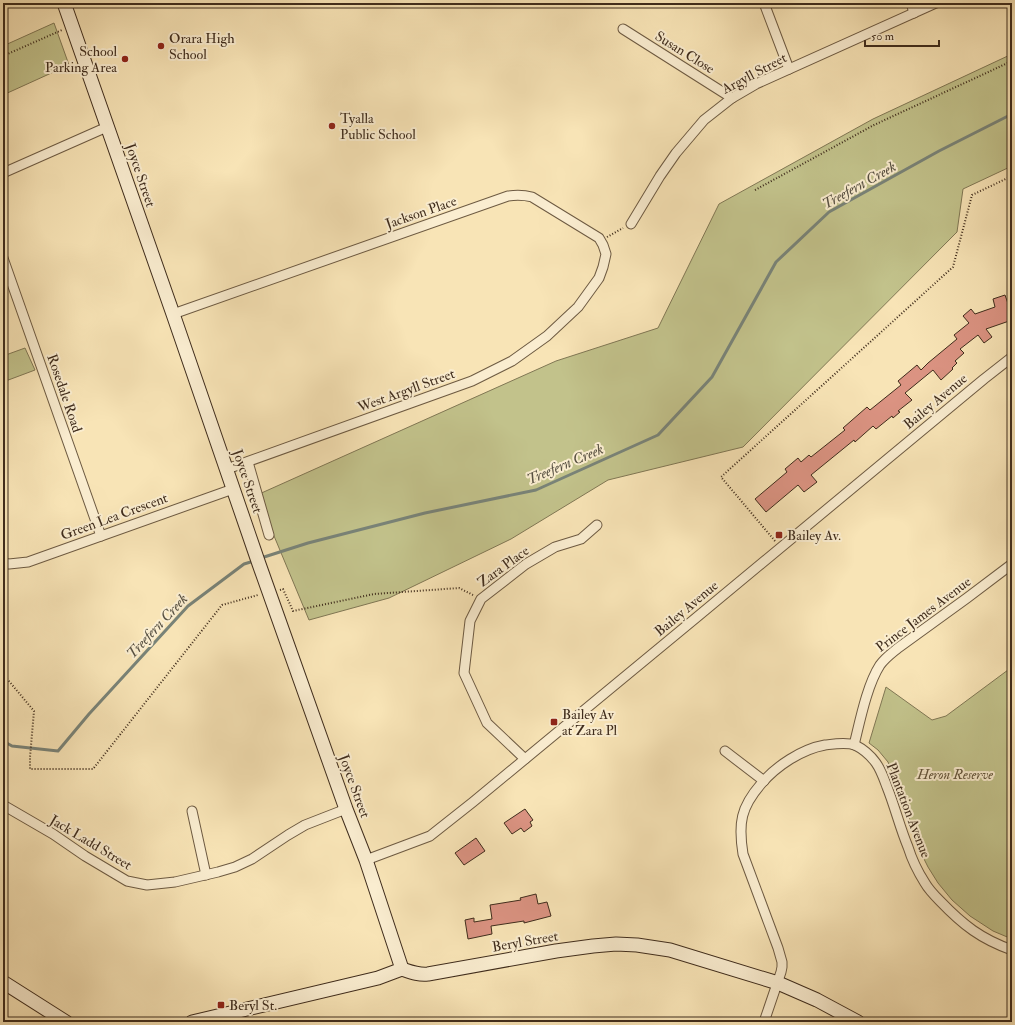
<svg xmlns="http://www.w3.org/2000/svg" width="1015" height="1025" font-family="'IM FELL Double Pica',serif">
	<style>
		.green { fill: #c2c28b; stroke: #807754 }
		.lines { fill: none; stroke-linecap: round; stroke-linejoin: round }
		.stream { stroke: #798378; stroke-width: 3 }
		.building { fill: #db9382; stroke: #3f2c1c }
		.street-casing { stroke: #6d5a42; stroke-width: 11 }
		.secondary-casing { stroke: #3f2c1c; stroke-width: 15 }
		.path { stroke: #3f2c1c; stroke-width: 2; stroke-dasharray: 1 2; stroke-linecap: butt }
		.street { stroke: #faedd0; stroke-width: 9 }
		.secondary { stroke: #faedd0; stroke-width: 13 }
		.poi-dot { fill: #8f2418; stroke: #faedd0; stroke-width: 1.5 }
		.labels { text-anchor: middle; stroke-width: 4; stroke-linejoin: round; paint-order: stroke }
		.poi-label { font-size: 14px; fill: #3f2c1c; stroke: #faedd0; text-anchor: start }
		.street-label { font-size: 14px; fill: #3f2c1c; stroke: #faedd0 }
		.park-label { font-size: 14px; font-style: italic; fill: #605238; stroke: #faedd0 }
		.water-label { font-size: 15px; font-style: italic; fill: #575042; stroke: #faedd0 }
	</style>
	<rect width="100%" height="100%" fill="#f8e4b6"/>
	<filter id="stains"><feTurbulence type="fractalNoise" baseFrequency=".005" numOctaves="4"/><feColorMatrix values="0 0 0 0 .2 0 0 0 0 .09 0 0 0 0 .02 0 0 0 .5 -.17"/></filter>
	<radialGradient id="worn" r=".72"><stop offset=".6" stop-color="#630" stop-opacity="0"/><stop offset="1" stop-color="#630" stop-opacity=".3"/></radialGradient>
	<g class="green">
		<path d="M54 23 69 65 3 95V46Z"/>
		<path d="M1012 54V166L963 189 957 232 743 447 608 480 511 539 389 598 309 620 257 495 556 361 658 328 719 204 873 119Z"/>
		<path d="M25 348 35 370 3 382V356Z"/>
		<path d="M1012 667V939L993 931 970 916 952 900 938 883 928 867 922 855 901 794 888 762 878 750 869 743 886 687 932 720 946 716Z"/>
	</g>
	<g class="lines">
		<g class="stream">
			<path d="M261 558 308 543 425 513 536 490 658 435 712 377 776 262 829 212 939 151 1012 114"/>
			<path d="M3 741 12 746 58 751 89 714 188 606 244 564 254 561"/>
		</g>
	</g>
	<g class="building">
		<path d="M1005 295 1012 315V320L986 329 992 337 984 343 978 335 960 349 964 353 955 361 957 363 952 368 953 369 941 380 933 370 905 393 912 400 898 411 900 412 893 418 892 416 876 429 873 426 855 442 854 440 811 475 817 482 804 492 798 485 766 512 755 499 787 472 785 469 798 458 801 462 809 455 811 457 845 430 843 428 867 407 870 410 901 385 898 381 917 365 921 370 928 363 957 339 954 335 969 323 963 316 971 309 975 314 995 307 993 299Z"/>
		<path d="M525 809 533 820 530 822 532 826 524 832 521 828 512 834 504 823Z"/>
		<path d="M476 838 485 851 464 865 455 853Z"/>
		<path d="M536 894 538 904 547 902 551 916 524 923V921L491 926 492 934 468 939 465 920 474 918V922L492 919 490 905 521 900 520 898Z"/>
	</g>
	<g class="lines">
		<defs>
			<g id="street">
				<path d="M764 3 789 69"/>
				<path d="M911 3 914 13"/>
				<path d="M623 29 732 98"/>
				<path d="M3 173 107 127"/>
				<path d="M631 224 660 176 676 153 704 120 732 98 756 84 936 3"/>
				<path d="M3 258 101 536"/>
				<path d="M173 314 508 196C516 195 524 195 532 197L599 238 603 245 606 254 603 267 599 278 578 307 547 336 512 361 472 381 227 469"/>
				<path d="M248 462 269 535"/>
				<path d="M3 563 9 564 28 562 233 489"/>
				<path d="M854 745C860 721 867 685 880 665 885 658 892 653 898 648L967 598 1012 564"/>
				<path d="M725 751 764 781"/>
				<path d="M525 759 487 723 464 673 470 621 481 599 526 564 555 547 581 539 597 525"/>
				<path d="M3 805 53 834 85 856 127 881 147 885 175 882 218 872 235 867 252 859 288 835 305 825 346 809"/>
				<path d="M192 811 206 875"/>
				<path d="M366 860 430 836 473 802 697 617 984 379 1012 357"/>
				<path d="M764 1022 781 972 782 967V962L778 948 743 854C738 823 741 807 761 784 776 766 802 749 825 745 834 744 846 742 855 745 863 749 871 756 876 763 881 770 884 779 887 787 895 807 900 828 908 847 912 860 918 872 925 883 929 890 935 896 940 901 963 925 981 939 1012 950"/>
			</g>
			<g id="secondary">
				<path d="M64 3 173 314 259 564 346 809 366 860 402 969"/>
				<path d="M3 982 66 1022"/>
				<path d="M192 1022 378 978 402 969C411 972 418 975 428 974L556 951 593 946 616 944 637 945 670 950 778 983 817 1000 858 1022"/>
			</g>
		</defs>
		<use href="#street" class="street-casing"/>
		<use href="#secondary" class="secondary-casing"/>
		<g class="path">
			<path d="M1010 3 1012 8"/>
			<path d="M3 56 62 30"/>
			<path d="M755 190 874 125 1012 61"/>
			<path d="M607 237 623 228"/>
			<path d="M775 541 721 477 953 267 972 195 1012 176"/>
			<path d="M280 590 283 589 293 611 374 594 459 588 473 595"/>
			<path d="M3 674 34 711 30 757V769H93L222 605 258 595"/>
		</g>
		<use href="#street" class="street"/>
		<use href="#secondary" class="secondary"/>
	</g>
	<g class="poi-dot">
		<circle cx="161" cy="46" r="4"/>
		<circle cx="125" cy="59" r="4"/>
		<circle cx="332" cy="126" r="4"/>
		<rect x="775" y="531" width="8" height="8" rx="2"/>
		<rect x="550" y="718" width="8" height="8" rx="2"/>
		<rect x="217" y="1001" width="8" height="8" rx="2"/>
	</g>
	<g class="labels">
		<g class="poi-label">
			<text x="169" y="43">Orara High<tspan x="169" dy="16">School</tspan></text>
			<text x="117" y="56" text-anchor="end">School<tspan x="117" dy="16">Parking Area</tspan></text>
			<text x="340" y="123">Tyalla<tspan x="340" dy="16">Public School</tspan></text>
			<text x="787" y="540">Bailey Av.</text>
			<text x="562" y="719">Bailey Av<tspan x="562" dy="16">at Zara Pl</tspan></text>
			<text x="229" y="1010">Beryl St.</text>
		</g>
		<g class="street-label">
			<text transform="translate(685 52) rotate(32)" y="5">Susan Close</text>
			<text transform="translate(754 73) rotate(-28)" y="5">Argyll Street</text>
			<text transform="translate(141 175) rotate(71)" y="5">Joyce Street</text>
			<text transform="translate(421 212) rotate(-19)" y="5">Jackson Place</text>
			<text transform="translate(406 390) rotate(-20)" y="5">West Argyll Street</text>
			<text transform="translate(65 393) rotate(71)" y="5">Rosedale Road</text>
			<text transform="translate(935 401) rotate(-40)" y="5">Bailey Avenue</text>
			<text transform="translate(248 481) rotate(71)" y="5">Joyce Street</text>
			<text transform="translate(114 516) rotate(-20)" y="5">Green Lea Crescent</text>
			<text transform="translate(503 566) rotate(-36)" y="5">Zara Place</text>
			<text transform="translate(686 608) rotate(-40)" y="5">Bailey Avenue</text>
			<text transform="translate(923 614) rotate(-37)" y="5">Prince James Avenue</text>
			<text transform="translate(355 786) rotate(70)" y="5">Joyce Street</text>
			<text transform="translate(909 810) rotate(69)" y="5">Plantation Avenue</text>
			<text transform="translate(91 842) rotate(31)" y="5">Jack Ladd Street</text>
			<text transform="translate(525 941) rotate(-10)" y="5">Beryl Street</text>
		</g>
		<g class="park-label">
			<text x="955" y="779">Heron Reserve</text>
		</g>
		<g class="water-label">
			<text transform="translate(859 185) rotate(-29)" y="5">Treefern Creek</text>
			<text transform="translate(565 464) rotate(-23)" y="5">Treefern Creek</text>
			<text transform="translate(157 626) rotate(-47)" y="5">Treefern Creek</text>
		</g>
	</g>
	<rect width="1015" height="1025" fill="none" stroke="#f8e4b6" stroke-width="16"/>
	<rect x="4" y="4" width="1007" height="1017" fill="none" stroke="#3f2c1c" stroke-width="2"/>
	<rect x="8" y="8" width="999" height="1009" fill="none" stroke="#3f2c1c"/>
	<path d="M865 40v6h74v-6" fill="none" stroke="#3f2c1c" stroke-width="2"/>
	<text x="871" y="40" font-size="12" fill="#3f2c1c" stroke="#faedd0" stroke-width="3" paint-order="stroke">50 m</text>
	<rect width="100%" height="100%" filter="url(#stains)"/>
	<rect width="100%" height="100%" fill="url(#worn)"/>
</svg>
